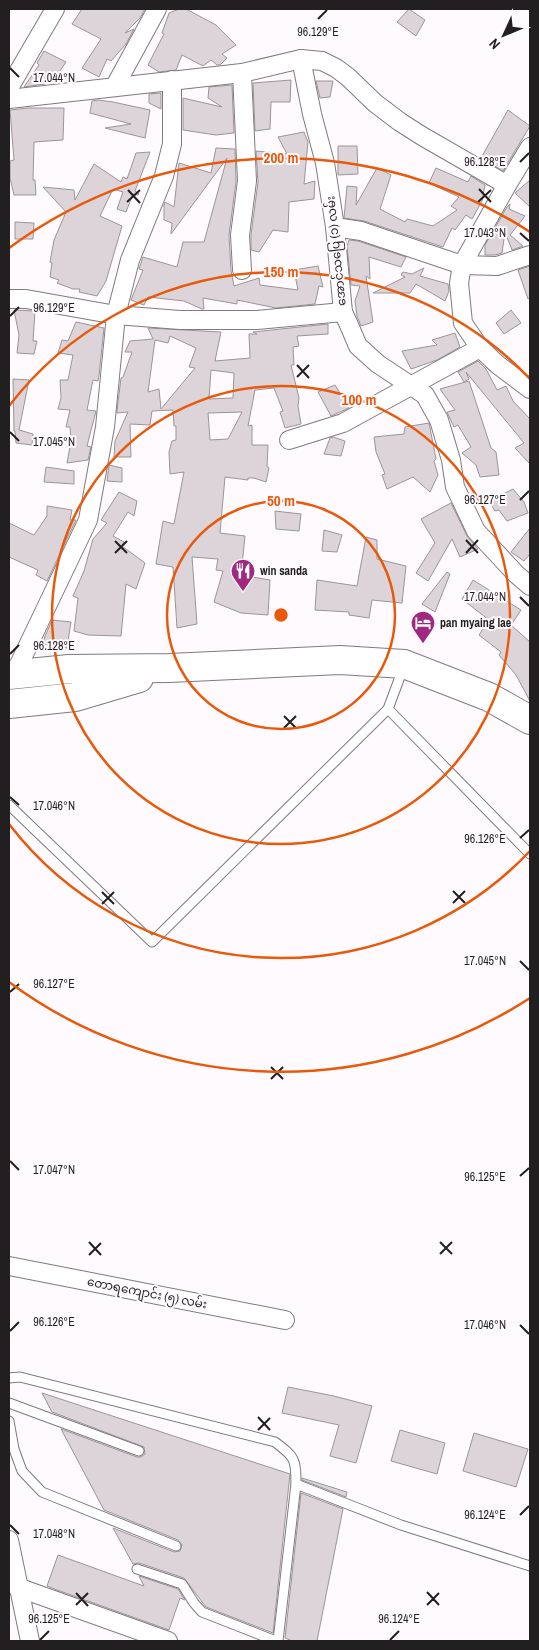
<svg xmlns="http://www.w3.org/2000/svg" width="539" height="1650" font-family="'Archivo Narrow','Noto Sans Myanmar',sans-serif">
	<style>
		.building { fill: #dcd4d8; stroke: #9b9498; fill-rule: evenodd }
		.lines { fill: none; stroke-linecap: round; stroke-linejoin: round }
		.lane-casing { stroke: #817a7f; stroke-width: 11 }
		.street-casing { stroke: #817a7f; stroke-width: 20 }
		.highway-casing { stroke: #817a7f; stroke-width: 30 }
		.lane { stroke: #fff; stroke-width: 9 }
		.street { stroke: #fff; stroke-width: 18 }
		.highway { stroke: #fff; stroke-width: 28 }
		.ticks { fill: none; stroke: #221f21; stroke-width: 2 }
		.ring { fill: none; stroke: #e8590c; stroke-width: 2.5 }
		.labels { text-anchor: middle; stroke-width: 4; stroke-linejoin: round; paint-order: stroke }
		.street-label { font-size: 12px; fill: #221f21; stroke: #fffafd }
		.poi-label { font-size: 12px; font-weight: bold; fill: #221f21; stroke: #fffafd; text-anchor: start }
		.ticks-label { font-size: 12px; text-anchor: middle; fill: #221f21; stroke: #fffafd; stroke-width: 4; stroke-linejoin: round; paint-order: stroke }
		.centre { fill: #e8590c; stroke: #fffafd; stroke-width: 2.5 }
		.ring-label { font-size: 15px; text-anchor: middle; font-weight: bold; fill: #e8590c; stroke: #fffafd; stroke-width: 4; stroke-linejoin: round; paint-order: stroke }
	</style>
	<rect width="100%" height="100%" fill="#fffafd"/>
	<g class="building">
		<path d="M82 9H145L140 18 125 33 134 29 126 44 111 61 107 59 99 77 82 68 101 39 72 24Z"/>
		<path d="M179 9H186L216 25 236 45 222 54 227 58 220 65H217L211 60 203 66 182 55 176 70 159 72 148 65 164 34 162 33 169 13Z"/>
		<path d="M409 9 425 20 416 36 397 22Z"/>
		<path d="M44 51 66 62 55 78 53 76 45 84 24 87 39 65 37 63Z"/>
		<path d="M291 80 290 102H271L270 129 255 131 253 83Z"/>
		<path d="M316 81H333L330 97 320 98Z"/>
		<path d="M232 85 234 133 216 135 183 130V98L222 107 208 98 209 87Z"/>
		<path d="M161 93V109L149 103V94Z"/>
		<path d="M98 100 113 102 150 110 145 138 105 128 131 124 90 113 92 101Z"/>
		<path d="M28 108H64L63 140 34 142 33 180H35L36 195H14L10 178V161L14 160 10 110Z"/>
		<path d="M508 110 530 126 503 171 481 158Z"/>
		<path d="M304 132 308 142 304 184 315 181 314 199 289 202 288 232 273 230 259 252 251 250V235L258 182 256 151 287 154 278 137Z"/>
		<path d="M338 146H357L358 174 338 175Z"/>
		<path d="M216 148 235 149 236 181 229 235 231 271 234 286 259 278 260 285 298 290 294 270 318 266 323 287 319 286 315 304 276 308 237 300V304L203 298 204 309H202L184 301 148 297 144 305 131 300 143 270 139 269 143 257 177 267 183 242H204L227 158 171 234 172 223 164 220V205L165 202 174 207 179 163 211 173Z"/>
		<path d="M150 152 135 191 139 194 138 195 133 194 126 212 117 209 123 192 113 189 100 216 122 226 106 281 97 296 79 292 80 289H73L57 283 59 280 50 277 52 263 50 262 54 240 66 212 43 187 74 190 75 200 94 164 121 182 123 177 127 179 136 153Z"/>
		<path d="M377 168 391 175 380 209 405 222 407 219 433 226 457 210 451 206 459 197 429 183 436 168 468 182 471 176 485 185 482 201 472 219 466 215 455 230 452 228 443 247 364 221 344 218 347 186 357 187 356 205Z"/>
		<path d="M530 180V207L515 193Z"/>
		<path d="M510 204 509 209 525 216 510 235 523 246 512 250 505 232 502 253 495 255H485V245L507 207Z"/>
		<path d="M15 222 34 223 33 239H15Z"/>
		<path d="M349 240 358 241 406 257 401 267 369 257 370 279 366 276 373 322 361 326 357 316 355 301 360 286 351 285 347 246Z"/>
		<path d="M530 266V298L528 299 518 270Z"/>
		<path d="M424 268 420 276 448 284 449 291 445 301 416 284 410 293H373L405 277 401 275 403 272 412 274Z"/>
		<path d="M14 310 35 311 33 341H37L34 354 17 353 19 335Z"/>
		<path d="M511 310 521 323 504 334 496 323Z"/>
		<path d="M76 322 104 328 99 375 98 381 93 380 87 410 96 411 87 446 91 447 88 460 67 463 71 441 70 427H66L70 410 58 409 61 398 60 380H68L73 355 58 353 62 340 68 341Z"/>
		<path d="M328 324V334L297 336 299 346 293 347 294 365H291L299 398 298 406 301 424 285 428 280 412 283 411 274 388 255 390 248 426 252 425V445H268L267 467 269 468 266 482 254 478H248V480L225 477 220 533 245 536 241 575 270 580 268 615 241 613 214 602 223 571 216 570 218 559 192 557 197 624 177 628 173 567 156 564 163 521 174 524 184 472 170 474 169 452 172 441 176 440V426H174L173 410 152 411 150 425 130 424 131 457H114L115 441 128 412 117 413V410L121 378 123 377 132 352H125L130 341 153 339 148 328 221 332 215 361 250 358 249 334H257L253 332ZM170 336 196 348 189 367 195 368 161 409 159 389 148 392 155 340 168 343ZM211 370 234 373 233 398 209 399ZM242 412 228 439 210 440 208 413Z"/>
		<path d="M455 333 460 347 437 360 411 369 402 351 437 345 432 340Z"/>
		<path d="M478 361 486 369 497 390 506 386 513 401 530 419V464L515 448 524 443 466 372 469 379 464 382 458 372Z"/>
		<path d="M13 379 29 380 19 430 33 434 32 445 16 443 15 431H14Z"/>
		<path d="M469 381 491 448 496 452 499 475 480 477 476 465 462 453 471 447 458 425 454 427 447 412 455 410 440 389Z"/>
		<path d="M335 385 349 408 331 416 318 392Z"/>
		<path d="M429 423 436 459 434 461 438 475 430 492 413 477 387 489 382 475 385 474 376 452 374 437 404 434 405 427Z"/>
		<path d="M333 437 345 441 341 456 324 454 330 438Z"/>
		<path d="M109 465 122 468V482L107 481Z"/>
		<path d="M46 467 74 471V484L44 482Z"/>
		<path d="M513 489 524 502 528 513 507 521 499 510 495 511 489 501Z"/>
		<path d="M119 492 137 501 134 516 128 512 113 536 124 542 122 546 145 563 136 589 126 584 121 636 88 635 74 631 78 598 73 596 84 571 93 539 107 523 101 520Z"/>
		<path d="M451 503 467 536 478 549 460 557 452 539 428 581 416 573 435 543 421 519Z"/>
		<path d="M47 506 72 510 70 520H76L47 581 36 575 38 570 9 557V523L34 535 47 516Z"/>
		<path d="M275 511 301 514 299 531 276 529Z"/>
		<path d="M530 528V554L524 561 511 552Z"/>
		<path d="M324 530 342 535 337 552 322 551Z"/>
		<path d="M366 537 377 540V559L406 566 402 603 372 600 369 618 349 615V612L315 610 317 580 357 586Z"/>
		<path d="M447 572 450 574 435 612 422 604Z"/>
		<path d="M473 580 521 610 511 625 530 642V701L516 675 499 655 501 652 479 635 489 620 462 599Z"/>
		<path d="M52 620 71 622 67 648 43 644 45 636Z"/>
		<path d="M288 1387 334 1396 372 1406 356 1463 330 1456 339 1425 282 1413Z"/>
		<path d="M42 1393 290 1474 273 1633 206 1607 184 1578 139 1563 133 1564 113 1528 174 1552 180 1551 182 1545 178 1540 104 1510 61 1429 137 1457H141L145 1454 144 1447 52 1412Z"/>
		<path d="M400 1430 445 1443 437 1474 391 1461Z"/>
		<path d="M474 1433 528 1449 516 1487 463 1471Z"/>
		<path d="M302 1478 347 1492 346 1497 302 1480Z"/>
		<path d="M301 1493 343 1509 317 1641H292L285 1638Z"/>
		<path d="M58 1555 144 1586 139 1576 178 1589 185 1600 180 1598 169 1630 57 1590 47 1586Z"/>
	</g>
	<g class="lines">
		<defs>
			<g id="lane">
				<path d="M388 709 530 854"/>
				<path d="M9 805 152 942 388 709 404 666"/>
				<path d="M9 1378 20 1377 275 1442C295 1457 296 1459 296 1484L278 1641"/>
				<path d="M9 1403 139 1451"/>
				<path d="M9 1421 14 1449 22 1471 42 1492 176 1546"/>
				<path d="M296 1484 401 1525 530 1566"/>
				<path d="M137 1569 182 1584 194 1603 202 1612 276 1641"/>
			</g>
			<g id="street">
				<path d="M301 59 312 114 325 163 335 227 343 312 349 325 358 346 378 364 425 395 439 420 451 460 455 487 476 531 516 574 530 586"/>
				<path d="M242 73 247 181 240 235 242 270"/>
				<path d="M115 86 157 9"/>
				<path d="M9 88 55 9"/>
				<path d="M9 99 242 73 301 59 322 61 336 68 348 77 375 103 400 122 422 136 507 185"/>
				<path d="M530 147 507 185 462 265 459 283 463 323 480 348 498 365 530 389"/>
				<path d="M335 227 361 231 462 265 497 266 530 255"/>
				<path d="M9 299H26L116 315 180 320H257L343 312"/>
				<path d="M289 440 343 423 480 348"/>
				<path d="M14 675 88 520 105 427 116 315 130 260 164 176 172 144V80"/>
				<path d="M9 1266 285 1320"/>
				<path d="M9 1540 30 1641"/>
				<path d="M17 1587 168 1641"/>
			</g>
			<g id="highway">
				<path d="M9 675 69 669 169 668 340 660 404 664 489 697 530 720"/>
				<path d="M9 704 75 697 139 678"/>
			</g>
		</defs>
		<use href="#lane" class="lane-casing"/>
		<use href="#street" class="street-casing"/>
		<use href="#highway" class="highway-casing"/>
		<use href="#lane" class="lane"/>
		<use href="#street" class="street"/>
		<use href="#highway" class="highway"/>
	</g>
	<path class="ticks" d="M318 19 327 10M10 68 19 77M520 162 529 153M479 189 491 202M128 190 140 203M127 202 140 190M478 202 491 190M520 233 529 241M10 316 19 307M297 365 309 378M297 377 309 365M10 432 19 441M520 500 529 491M466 540 478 553M115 541 127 553M115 553 127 541M466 553 478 540M520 597 529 606M10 654 19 645M284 716 296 728M284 728 296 716M10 797 19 805M520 838 529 830M453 891 465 903M102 892 114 904M453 903 465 891M102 904 114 892M520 961 529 970M10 992 19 984M271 1067 283 1079M271 1079 283 1067M10 1161 19 1170M520 1176 529 1168M89 1242 101 1255M440 1242 452 1254M440 1254 452 1242M89 1255 101 1243M520 1325 529 1334M10 1331 19 1322M258 1417 270 1430M258 1430 270 1418M520 1515 529 1506M10 1525 19 1534M427 1592 439 1605M76 1593 88 1606M76 1605 88 1593M427 1605 439 1593M40 1640 49 1631M390 1640 399 1631"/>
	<g class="ring">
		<circle cx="281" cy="615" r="114"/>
		<circle cx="281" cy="615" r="229"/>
		<path d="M530 851A343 343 0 0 1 9 824M9 406A343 343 0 0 1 530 379"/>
		<path d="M530 998A457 457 0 0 1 9 982M9 248A457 457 0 0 1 530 232"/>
	</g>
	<defs>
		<symbol id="restaurant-pin" viewBox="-11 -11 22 30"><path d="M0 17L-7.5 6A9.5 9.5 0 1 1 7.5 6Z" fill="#a02881" stroke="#fffafd"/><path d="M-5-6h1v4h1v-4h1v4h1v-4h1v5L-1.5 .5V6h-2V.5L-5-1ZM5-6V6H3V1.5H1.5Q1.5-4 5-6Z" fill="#fff"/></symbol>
		<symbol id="hotel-pin" viewBox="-11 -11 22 30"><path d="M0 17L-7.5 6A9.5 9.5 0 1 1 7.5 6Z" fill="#a02881" stroke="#fffafd"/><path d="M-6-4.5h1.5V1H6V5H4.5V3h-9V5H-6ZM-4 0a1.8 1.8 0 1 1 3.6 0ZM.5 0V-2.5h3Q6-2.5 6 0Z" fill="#fff"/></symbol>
	</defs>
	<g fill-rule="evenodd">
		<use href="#restaurant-pin" x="229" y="557" width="28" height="38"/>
		<use href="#hotel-pin" x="409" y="609" width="28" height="38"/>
	</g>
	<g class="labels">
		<g class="street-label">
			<text transform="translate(336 251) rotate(-96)" y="4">အောင်သပြေ (၁) လမ်း</text>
			<text transform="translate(147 1293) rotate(11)" y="4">တောရကျောင်း (၅) လမ်း</text>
		</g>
		<g class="poi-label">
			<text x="260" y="575">win sanda</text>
			<text x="440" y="627">pan myaing lae</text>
		</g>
	</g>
	<g class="ticks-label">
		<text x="318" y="36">96.129°E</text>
		<text x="54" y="82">17.044°N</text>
		<text x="485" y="166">96.128°E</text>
		<text x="485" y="237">17.043°N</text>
		<text x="54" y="312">96.129°E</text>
		<text x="54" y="446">17.045°N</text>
		<text x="485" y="504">96.127°E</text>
		<text x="485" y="601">17.044°N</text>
		<text x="54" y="650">96.128°E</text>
		<text x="54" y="810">17.046°N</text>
		<text x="485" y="843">96.126°E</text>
		<text x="485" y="965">17.045°N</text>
		<text x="54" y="988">96.127°E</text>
		<text x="54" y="1174">17.047°N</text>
		<text x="485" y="1181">96.125°E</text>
		<text x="54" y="1326">96.126°E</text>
		<text x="485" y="1329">17.046°N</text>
		<text x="485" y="1519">96.124°E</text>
		<text x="54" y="1538">17.048°N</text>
		<text x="49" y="1623">96.125°E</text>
		<text x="399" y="1623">96.124°E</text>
	</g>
	<circle cx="281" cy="615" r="8" class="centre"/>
	<g class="ring-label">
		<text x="281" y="163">200 m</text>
		<text x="281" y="277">150 m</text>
		<text x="359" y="405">100 m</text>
		<text x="281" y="506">50 m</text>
	</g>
	<rect width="539" height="1650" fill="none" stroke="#221f21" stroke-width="20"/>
	<g transform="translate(504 35) rotate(226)" stroke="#fffafd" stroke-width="4" paint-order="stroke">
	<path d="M0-4L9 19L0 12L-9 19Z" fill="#221f21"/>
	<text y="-8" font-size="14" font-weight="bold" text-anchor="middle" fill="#221f21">N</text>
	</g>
</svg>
